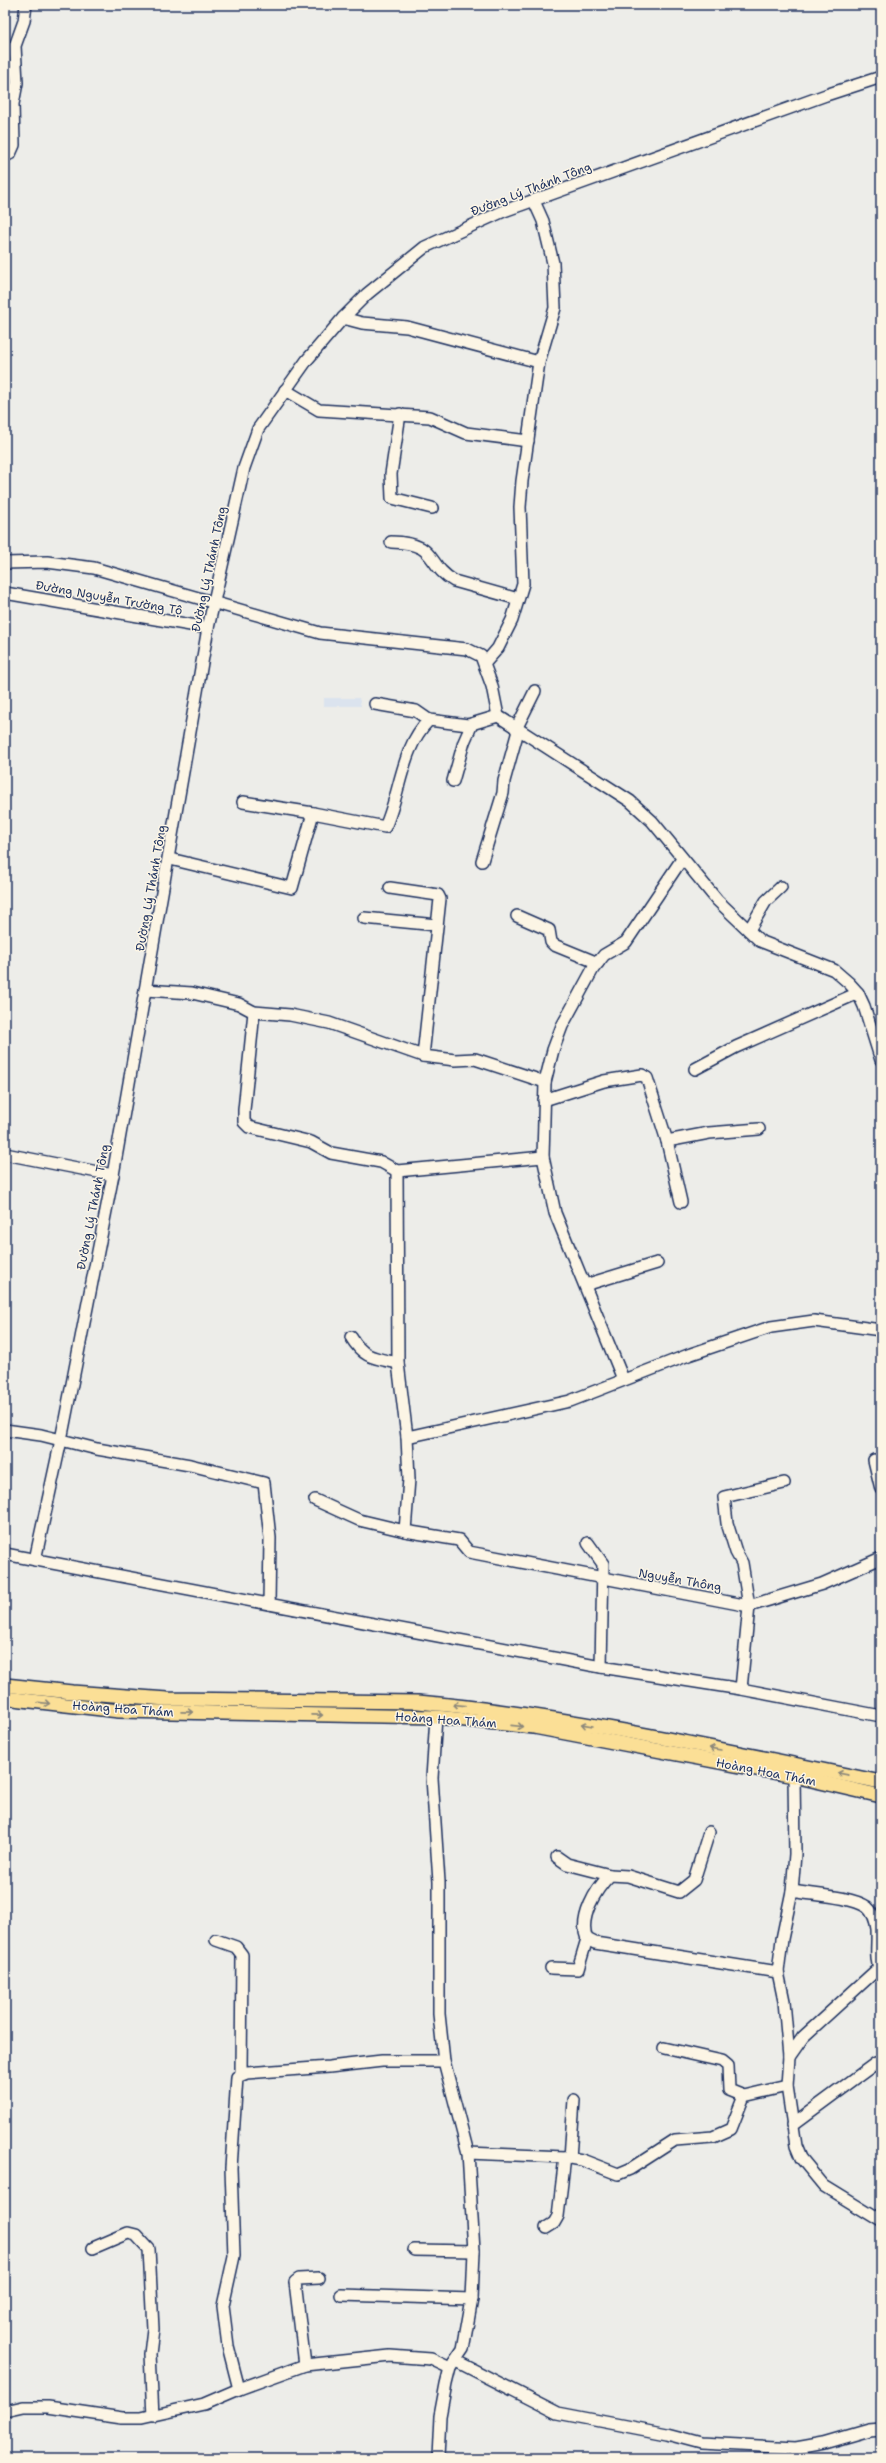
<svg xmlns="http://www.w3.org/2000/svg" width="886" height="2463" font-family="'Shantell Sans',sans-serif">
	<style>
		.built { fill: #dbe3ee }
		.lines { fill: none; stroke-linecap: round; stroke-linejoin: round }
		.minor-casing { stroke: #1b2f5e; stroke-width: 14 }
		.major-casing { stroke: #1b2f5e; stroke-width: 16 }
		.minor { stroke: #fcf5e5; stroke-width: 11 }
		.major { stroke: #fbdf96; stroke-width: 13 }
		.oneway { stroke: #8b877a }
		.labels { text-anchor: middle; stroke-width: 3; stroke-linejoin: round; paint-order: stroke }
		.street-label { font-size: 12px; fill: #1b2f5e; stroke: #fcf5e5 }
	</style>
	<rect width="100%" height="100%" fill="#edede9"/>
	<filter id="ink" filterUnits="userSpaceOnUse"><feTurbulence type="fractalNoise" baseFrequency=".025" numOctaves="2"/><feDisplacementMap in="SourceGraphic" scale="8" xChannelSelector="R" yChannelSelector="G"/><feConvolveMatrix kernelMatrix="1 2 1 2 8 2 1 2 1" color-interpolation-filters="sRGB"/></filter>
	<g filter="url(#ink)">
		<path class="built" d="M324 698H359L361 706H324Z"/>
		<g class="lines">
			<defs>
				<g id="minor">
					<path d="M5 155 10 154 14 145 13 104 17 83 15 46 24 21 26 5"/>
					<path d="M343 318 362 323 407 327 539 362"/>
					<path d="M285 390 319 410 430 417 466 433 528 441"/>
					<path d="M400 414 391 474 392 498 432 508"/>
					<path d="M391 542C439 543 425 564 454 581L518 599"/>
					<path d="M5 563 47 562 94 568 320 633 467 649 481 656 492 686 498 716 630 801 652 821 717 900 760 941 834 970 849 983 858 993 864 1006 881 1060"/>
					<path d="M5 593 208 628"/>
					<path d="M485 663 498 648 512 620 523 584 520 507 522 481 539 362 555 308 553 263 543 221 534 201"/>
					<path d="M375 704 416 711 429 720"/>
					<path d="M516 729 535 691"/>
					<path d="M453 781 464 742 472 724"/>
					<path d="M243 802 313 813"/>
					<path d="M170 859 292 888 313 813 385 827C401 792 401 748 429 720L468 725 498 716"/>
					<path d="M482 861 503 793 504 781 518 731"/>
					<path d="M390 888 438 895 440 899 423 1056"/>
					<path d="M517 916 549 930 551 942 554 945 598 963"/>
					<path d="M364 918 437 925"/>
					<path d="M749 930 766 901 781 887"/>
					<path d="M145 990 192 993 239 1004 254 1012 290 1015 329 1023 423 1056 455 1060 475 1059 545 1082"/>
					<path d="M254 1012 244 1110V1122L249 1127 311 1142 331 1153 381 1162 397 1171 543 1157"/>
					<path d="M695 1069 736 1047 858 993"/>
					<path d="M544 1100 604 1081 642 1075 647 1078 667 1141 681 1202"/>
					<path d="M667 1141 709 1133 759 1129"/>
					<path d="M5 1154 113 1175"/>
					<path d="M397 1171 398 1363 407 1437 409 1479 405 1531 459 1540 469 1552 749 1606 822 1584 881 1558"/>
					<path d="M585 1285 657 1263"/>
					<path d="M351 1337C364 1359 375 1358 398 1363"/>
					<path d="M623 1379 555 1213 543 1157 545 1082 553 1050 562 1026 593 969 604 955 626 942 682 859"/>
					<path d="M5 1430 41 1435 97 1449 190 1465 264 1483 270 1538 269 1604"/>
					<path d="M407 1437 570 1401 691 1354 771 1327 814 1321 881 1330"/>
					<path d="M874 1460 881 1489"/>
					<path d="M315 1500 359 1520 405 1531"/>
					<path d="M588 1543 603 1564 601 1667"/>
					<path d="M5 1554 601 1667 741 1689 881 1716"/>
					<path d="M35 1560 61 1440 113 1175 208 628 244 468 258 429 307 360 343 318 367 294 425 247 504 211 826 95 881 77"/>
					<path d="M741 1689 749 1606 742 1563 736 1552 727 1523 724 1497 784 1483"/>
					<path d="M436 1717 432 1778 439 1882V2014L444 2061 468 2153 474 2251 472 2299 463 2349 450 2368 446 2384 440 2416 438 2458"/>
					<path d="M794 1776 795 1854 792 1891 782 1939 778 1972 784 2001 789 2057 787 2086 796 2146 801 2158 824 2186 881 2221"/>
					<path d="M709 1832 694 1880 679 1892 628 1876 610 1875C596 1889 578 1918 587 1939L595 1943 778 1972"/>
					<path d="M557 1857 567 1864 610 1875"/>
					<path d="M792 1891C813 1895 850 1896 867 1907 873 1912 876 1921 877 1929 878 1945 874 1959 881 1974"/>
					<path d="M216 1940 236 1947 242 1955 241 2074"/>
					<path d="M551 1968 578 1969 587 1939"/>
					<path d="M664 2048 722 2061 728 2066 729 2090 744 2096"/>
					<path d="M789 2057 803 2037 881 1966"/>
					<path d="M792 2125 876 2063"/>
					<path d="M468 2153 565 2157 582 2160 618 2174 630 2169 675 2140 713 2137 731 2129 744 2096 787 2086"/>
					<path d="M570 2158 574 2100"/>
					<path d="M546 2228 554 2223 558 2216 565 2157"/>
					<path d="M93 2248 128 2233 136 2235 149 2249 153 2329 150 2354 153 2416"/>
					<path d="M414 2250 474 2251"/>
					<path d="M341 2295 472 2299"/>
					<path d="M456 2361 558 2413 667 2434 701 2443 796 2448 824 2443 869 2430 881 2429"/>
					<path d="M305 2365 295 2282 299 2279 319 2278"/>
					<path d="M239 2389 228 2346 223 2306 234 2256 231 2168 237 2077 247 2073 329 2067 382 2061H444"/>
					<path d="M5 2411 23 2407H48L122 2418H141L204 2404 239 2389 305 2365 390 2356 431 2359 450 2368"/>
				</g>
				<g id="major">
					<path d="M5 1685 72 1692 167 1699 418 1702C574 1716 728 1751 881 1782"/>
					<path d="M5 1698 119 1711 436 1717 534 1727 794 1776 881 1796"/>
				</g>
			</defs>
			<use href="#minor" class="minor-casing"/>
			<use href="#major" class="major-casing"/>
			<use href="#minor" class="minor"/>
			<use href="#major" class="major"/>
		</g>
		<defs><path id="oneway-shaft" d="M-6 0H5M1.5-3L5.5 0L1.5 3" fill="none" stroke-width="1.6" stroke-linecap="round" stroke-linejoin="round"/></defs>
		<g class="oneway">
			<use href="#oneway-shaft" transform="translate(44 1703) rotate(6)"/>
			<use href="#oneway-shaft" transform="translate(459 1705) rotate(-174)"/>
			<use href="#oneway-shaft" transform="translate(187 1712) rotate(1)"/>
			<use href="#oneway-shaft" transform="translate(317 1715) rotate(1)"/>
			<use href="#oneway-shaft" transform="translate(587 1725) rotate(-170)"/>
			<use href="#oneway-shaft" transform="translate(517 1726) rotate(6)"/>
			<use href="#oneway-shaft" transform="translate(715 1749) rotate(-170)"/>
			<use href="#oneway-shaft" transform="translate(843 1774) rotate(-169)"/>
		</g>
	</g>
	<g class="labels">
		<g class="street-label">
			<text transform="translate(531 189) rotate(-21)" y="4">Đường Lý Thánh Tông</text>
			<text transform="translate(209 569) rotate(-78)" y="4">Đường Lý Thánh Tông</text>
			<text transform="translate(109 598) rotate(10)" y="4">Đường Nguyễn Trường Tộ</text>
			<text transform="translate(151 888) rotate(-80)" y="4">Đường Lý Thánh Tông</text>
			<text transform="translate(93 1207) rotate(-79)" y="4">Đường Lý Thánh Tông</text>
			<text transform="translate(680 1580) rotate(10)" y="4">Nguyễn Thông</text>
			<text transform="translate(123 1709) rotate(4)" y="4">Hoàng Hoa Thám</text>
			<text transform="translate(446 1720) rotate(4)" y="4">Hoàng Hoa Thám</text>
			<text transform="translate(766 1772) rotate(11)" y="4">Hoàng Hoa Thám</text>
		</g>
	</g>
	<rect width="886" height="2463" fill="none" stroke="#fcf5e5" stroke-width="20"/>
	<rect x="10" y="10" width="866" height="2443" fill="none" stroke="#1b2f5e" stroke-width="1.5" filter="url(#ink)"/>
</svg>
